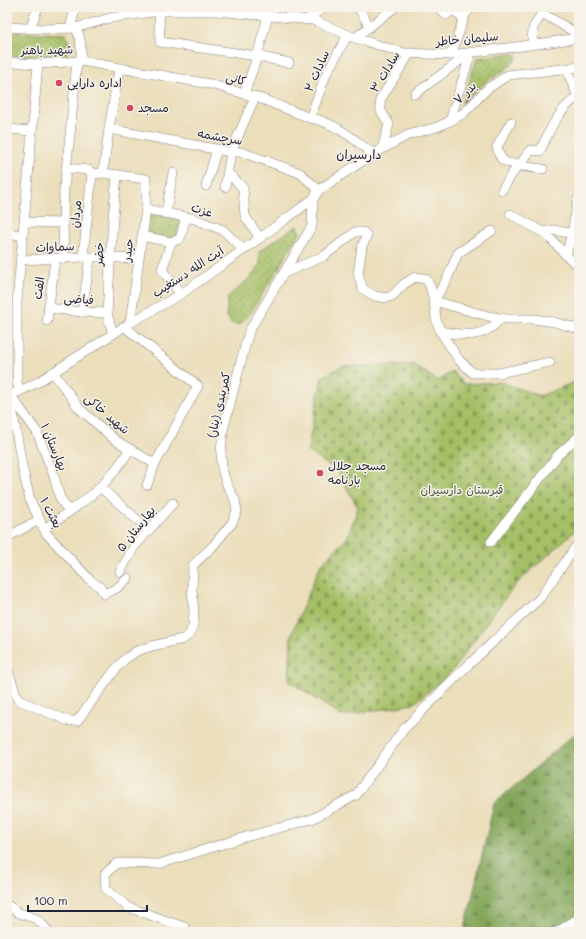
<svg xmlns="http://www.w3.org/2000/svg" width="586" height="939" font-family="Mali,'Playpen Sans Arabic',sans-serif">
	<style>
		.forest { fill: url(#forest-firs); stroke: #52644a }
		.cemetery { fill: url(#cemetery-stones); stroke: #637050 }
		.park { fill: url(#park-dots); stroke: #637050 }
		.lines { fill: none; stroke-linecap: round; stroke-linejoin: round }
		.minor-casing { stroke: #86807b; stroke-width: 10 }
		.minor { stroke: #fff; stroke-width: 9 }
		.poi-dot { fill: #d1495b; stroke: #f7f3e8; stroke-width: 1.5 }
		.labels { text-anchor: middle; stroke-width: 3; stroke-linejoin: round; paint-order: stroke }
		.street-label { font-size: 12px; fill: #22223b; stroke: #f7f3e8 }
		.poi-label { font-size: 12px; fill: #22223b; stroke: #f7f3e8; text-anchor: start }
		.park-label { font-size: 12px; fill: #50594a; stroke: #f7f3e8 }
		.neighbourhood-label { font-size: 13px; fill: #22223b; stroke: #f7f3e8 }
	</style>
	<defs>
		<pattern id="forest-firs" width="22" height="20" patternUnits="userSpaceOnUse"><rect width="22" height="20" fill="#83a65a"/><path d="M5 1l3.5 6h-7zM16 11l3.5 6h-7z" fill="#6b874c"/></pattern>
		<pattern id="cemetery-stones" width="16" height="16" patternUnits="userSpaceOnUse"><rect width="16" height="16" fill="#a4bf65"/><path d="M2 7V4a2 2 0 0 1 4 0v3zM10 15v-3a2 2 0 0 1 4 0v3z" fill="#859b54"/></pattern>
		<pattern id="park-dots" width="8" height="8" patternUnits="userSpaceOnUse"><rect width="8" height="8" fill="#a4bf65"/><path d="M2 2h.1M6 6h.1" fill="none" stroke="#859b54" stroke-width="1.8" stroke-linecap="round"/></pattern>
	</defs>
	<rect width="100%" height="100%" fill="#f7f3e8"/>
	<filter id="ink" filterUnits="userSpaceOnUse"><feTurbulence type="fractalNoise" baseFrequency=".025" numOctaves="2"/><feDisplacementMap in="SourceGraphic" scale="8" xChannelSelector="R" yChannelSelector="G"/><feConvolveMatrix kernelMatrix="1 2 1 2 8 2 1 2 1" color-interpolation-filters="sRGB"/></filter>
	<filter id="wash" filterUnits="userSpaceOnUse"><feTurbulence type="fractalNoise" baseFrequency=".012" numOctaves="4" result="noise"/><feDisplacementMap in="SourceGraphic" scale="16" xChannelSelector="R" yChannelSelector="G"/><feGaussianBlur stdDeviation="0.9" result="paint"/><feColorMatrix in="noise" values="0 0 0 0 0 0 0 0 0 0 0 0 0 0 0 0 0 1.4 0 .05"/><feComposite in="paint" operator="in"/></filter>
	<g filter="url(#wash)">
		<rect width="100%" height="100%" fill="#ebdebb"/>
		<path class="forest" d="M579 730V932H464L494 804Z"/>
		<path class="cemetery" d="M415 365 438 381 452 371 464 384 501 382 540 396 577 381 579 382V527L516 584 487 622 453 670 414 704 341 716 289 681 291 635 321 564 347 538 358 508 337 471 307 451 322 377 343 366Z"/>
		<g class="park">
			<path d="M7 32 66 34 70 46 65 57 44 58 7 55Z"/>
			<path d="M513 53 518 57 508 68 487 81 462 103 477 58Z"/>
			<path d="M151 214 180 219 177 237 172 240 148 233Z"/>
			<path d="M297 226 300 233 250 314 239 325 231 323 226 316 228 297 253 275 260 264 259 251Z"/>
		</g>
	</g>
	<g filter="url(#ink)">
		<g class="lines">
			<defs>
				<g id="minor">
					<path d="M358 7 370 27"/>
					<path d="M438 7 446 15 453 9 463 19"/>
					<path d="M159 11 160 42 257 56 289 63"/>
					<path d="M306 20 324 7"/>
					<path d="M7 27 43 29 75 28C82 36 81 51 81 61L38 64 7 62"/>
					<path d="M70 28 76 7"/>
					<path d="M75 28 110 18 159 11H216L313 20 355 38 404 53 451 55 515 47 579 38"/>
					<path d="M30 29 38 7"/>
					<path d="M355 38 395 7"/>
					<path d="M532 44 533 28 542 13 579 35"/>
					<path d="M451 55 465 15 471 7"/>
					<path d="M81 61 210 84 259 98 310 118C334 122 354 139 373 154"/>
					<path d="M566 68 578 97"/>
					<path d="M244 94 255 63 268 16"/>
					<path d="M415 94 470 53"/>
					<path d="M310 118 327 72 348 35"/>
					<path d="M450 121 471 52"/>
					<path d="M511 122 497 147C498 151 499 156 502 159 506 165 535 168 543 169"/>
					<path d="M7 129 32 131"/>
					<path d="M109 129 231 152H241L300 173 319 190"/>
					<path d="M382 149 389 124 381 111 380 100 410 53"/>
					<path d="M66 168 89 170 92 174 103 173 146 179V209L130 323"/>
					<path d="M103 173 109 129 119 69"/>
					<path d="M228 173 243 188 245 216 260 238"/>
					<path d="M206 186 217 149"/>
					<path d="M225 187 231 152 255 97"/>
					<path d="M502 190 512 174 531 150 540 151C549 131 559 108 579 96"/>
					<path d="M146 209 195 219 223 230 244 250"/>
					<path d="M166 213 173 173"/>
					<path d="M510 214 546 234 566 255 579 267"/>
					<path d="M24 222 63 223"/>
					<path d="M492 231 458 253 447 279 434 301 436 319 440 331C451 333 464 336 475 334 485 333 495 325 502 318"/>
					<path d="M543 232 553 230 579 235"/>
					<path d="M7 234 23 235"/>
					<path d="M142 236 171 242 180 239 186 217"/>
					<path d="M171 242 162 270 181 294"/>
					<path d="M566 255 572 234 578 199 579 200"/>
					<path d="M83 257 92 174"/>
					<path d="M64 259 63 223 64 189 70 135 77 61"/>
					<path d="M20 260 83 257H111L138 260"/>
					<path d="M284 273 324 256 355 232H363L367 236 362 246 358 274 363 289 375 296 386 298 392 296 404 284 415 277 426 279 430 286 434 301 488 316 506 319H534L554 322 579 329"/>
					<path d="M48 308 82 312 107 313"/>
					<path d="M82 312 90 258"/>
					<path d="M47 321 55 259"/>
					<path d="M125 327 198 386 155 464 147 485"/>
					<path d="M440 331 459 360 473 373H499L550 362"/>
					<path d="M113 334 107 313 113 218 117 175"/>
					<path d="M53 372 79 408 115 440 155 464"/>
					<path d="M20 391 17 383V302L38 64"/>
					<path d="M10 395 22 466 30 500 46 533 90 580 100 587 104 594 117 588 128 578"/>
					<path d="M7 396 20 391 38 382 130 323 181 294 260 238 313 199 319 190 373 154 408 135 437 127 450 121 464 113 487 89 508 75 579 67"/>
					<path d="M12 397 37 432 54 476 60 498 69 512"/>
					<path d="M100 487 149 530"/>
					<path d="M44 529C61 517 79 506 95 492 109 480 120 465 130 449"/>
					<path d="M7 537 39 520"/>
					<path d="M491 542 558 455 579 436"/>
					<path d="M120 572 134 547 173 503"/>
					<path d="M7 668 18 700 69 721H77L115 670 125 659 137 651 152 646 183 639 190 634 193 625 194 614 192 588 193 565 213 546 232 523 237 511 235 500 227 485 222 469 221 452 223 430 249 331 312 226 313 199"/>
					<path d="M7 905 19 913 37 919 49 932"/>
					<path d="M188 932 184 927 167 921 128 907 106 889 105 874 117 863 159 864 242 838 312 819 356 795 404 729 461 672 540 598 577 545 579 543"/>
					<path d="M557 932 579 918"/>
				</g>
			</defs>
			<use href="#minor" class="minor-casing"/>
			<use href="#minor" class="minor"/>
		</g>
	</g>
	<g class="poi-dot">
		<circle cx="59" cy="83" r="4"/>
		<circle cx="130" cy="108" r="4"/>
		<circle cx="320" cy="473" r="4"/>
	</g>
	<g class="labels">
		<g class="street-label">
			<text transform="translate(467 39) rotate(-5)" y="4">سلیمان خاطر</text>
			<text transform="translate(47 50) rotate(-1)" y="4">شهید باهنر</text>
			<text transform="translate(317 71) rotate(-66)" y="4">سادات ۲</text>
			<text transform="translate(385 72) rotate(-59)" y="4">سادات ۳</text>
			<text transform="translate(236 79) rotate(16)" y="4">کانی</text>
			<text transform="translate(465 93) rotate(-44)" y="4">بدر ۷</text>
			<text transform="translate(220 137) rotate(10)" y="4">سرچشمه</text>
			<text transform="translate(202 210) rotate(18)" y="4">عزت</text>
			<text transform="translate(76 214) rotate(-84)" y="4">مردان</text>
			<text transform="translate(55 247) rotate(-3)" y="4">سماوات</text>
			<text transform="translate(128 250) rotate(-82)" y="4">حیدر</text>
			<text transform="translate(99 254) rotate(-87)" y="4">خضر</text>
			<text transform="translate(188 272) rotate(-33)" y="4">آیت الله دستغیب</text>
			<text transform="translate(39 288) rotate(-82)" y="4">الفت</text>
			<text transform="translate(79 299) rotate(5)" y="4">فیاضی</text>
			<text transform="translate(219 405) rotate(-77)" y="4">کمربندی (بنار)</text>
			<text transform="translate(107 414) rotate(41)" y="4">شهید خاکی</text>
			<text transform="translate(54 447) rotate(67)" y="4">بهارستان ۱</text>
			<text transform="translate(51 513) rotate(62)" y="4">بعثت ۱</text>
			<text transform="translate(136 529) rotate(-52)" y="4">بهارستان ۵</text>
		</g>
		<g class="poi-label">
			<text x="67" y="87">اداره دارایی</text>
			<text x="138" y="112">مسجد</text>
			<text x="328" y="470">مسجد جلال<tspan x="328" dy="14">بارنامه</tspan></text>
		</g>
		<g class="park-label">
			<text x="462" y="494">قبرستان دارسیران</text>
		</g>
		<g class="neighbourhood-label">
			<text x="359" y="159">دارسیران</text>
		</g>
	</g>
	<rect width="586" height="939" fill="none" stroke="#f7f3e8" stroke-width="24"/>
	<path d="M28 905v6h119v-6" fill="none" stroke="#22223b" stroke-width="2"/>
	<text x="34" y="905" font-size="12" fill="#22223b" stroke="#f7f3e8" stroke-width="3" paint-order="stroke">100 m</text>
</svg>
